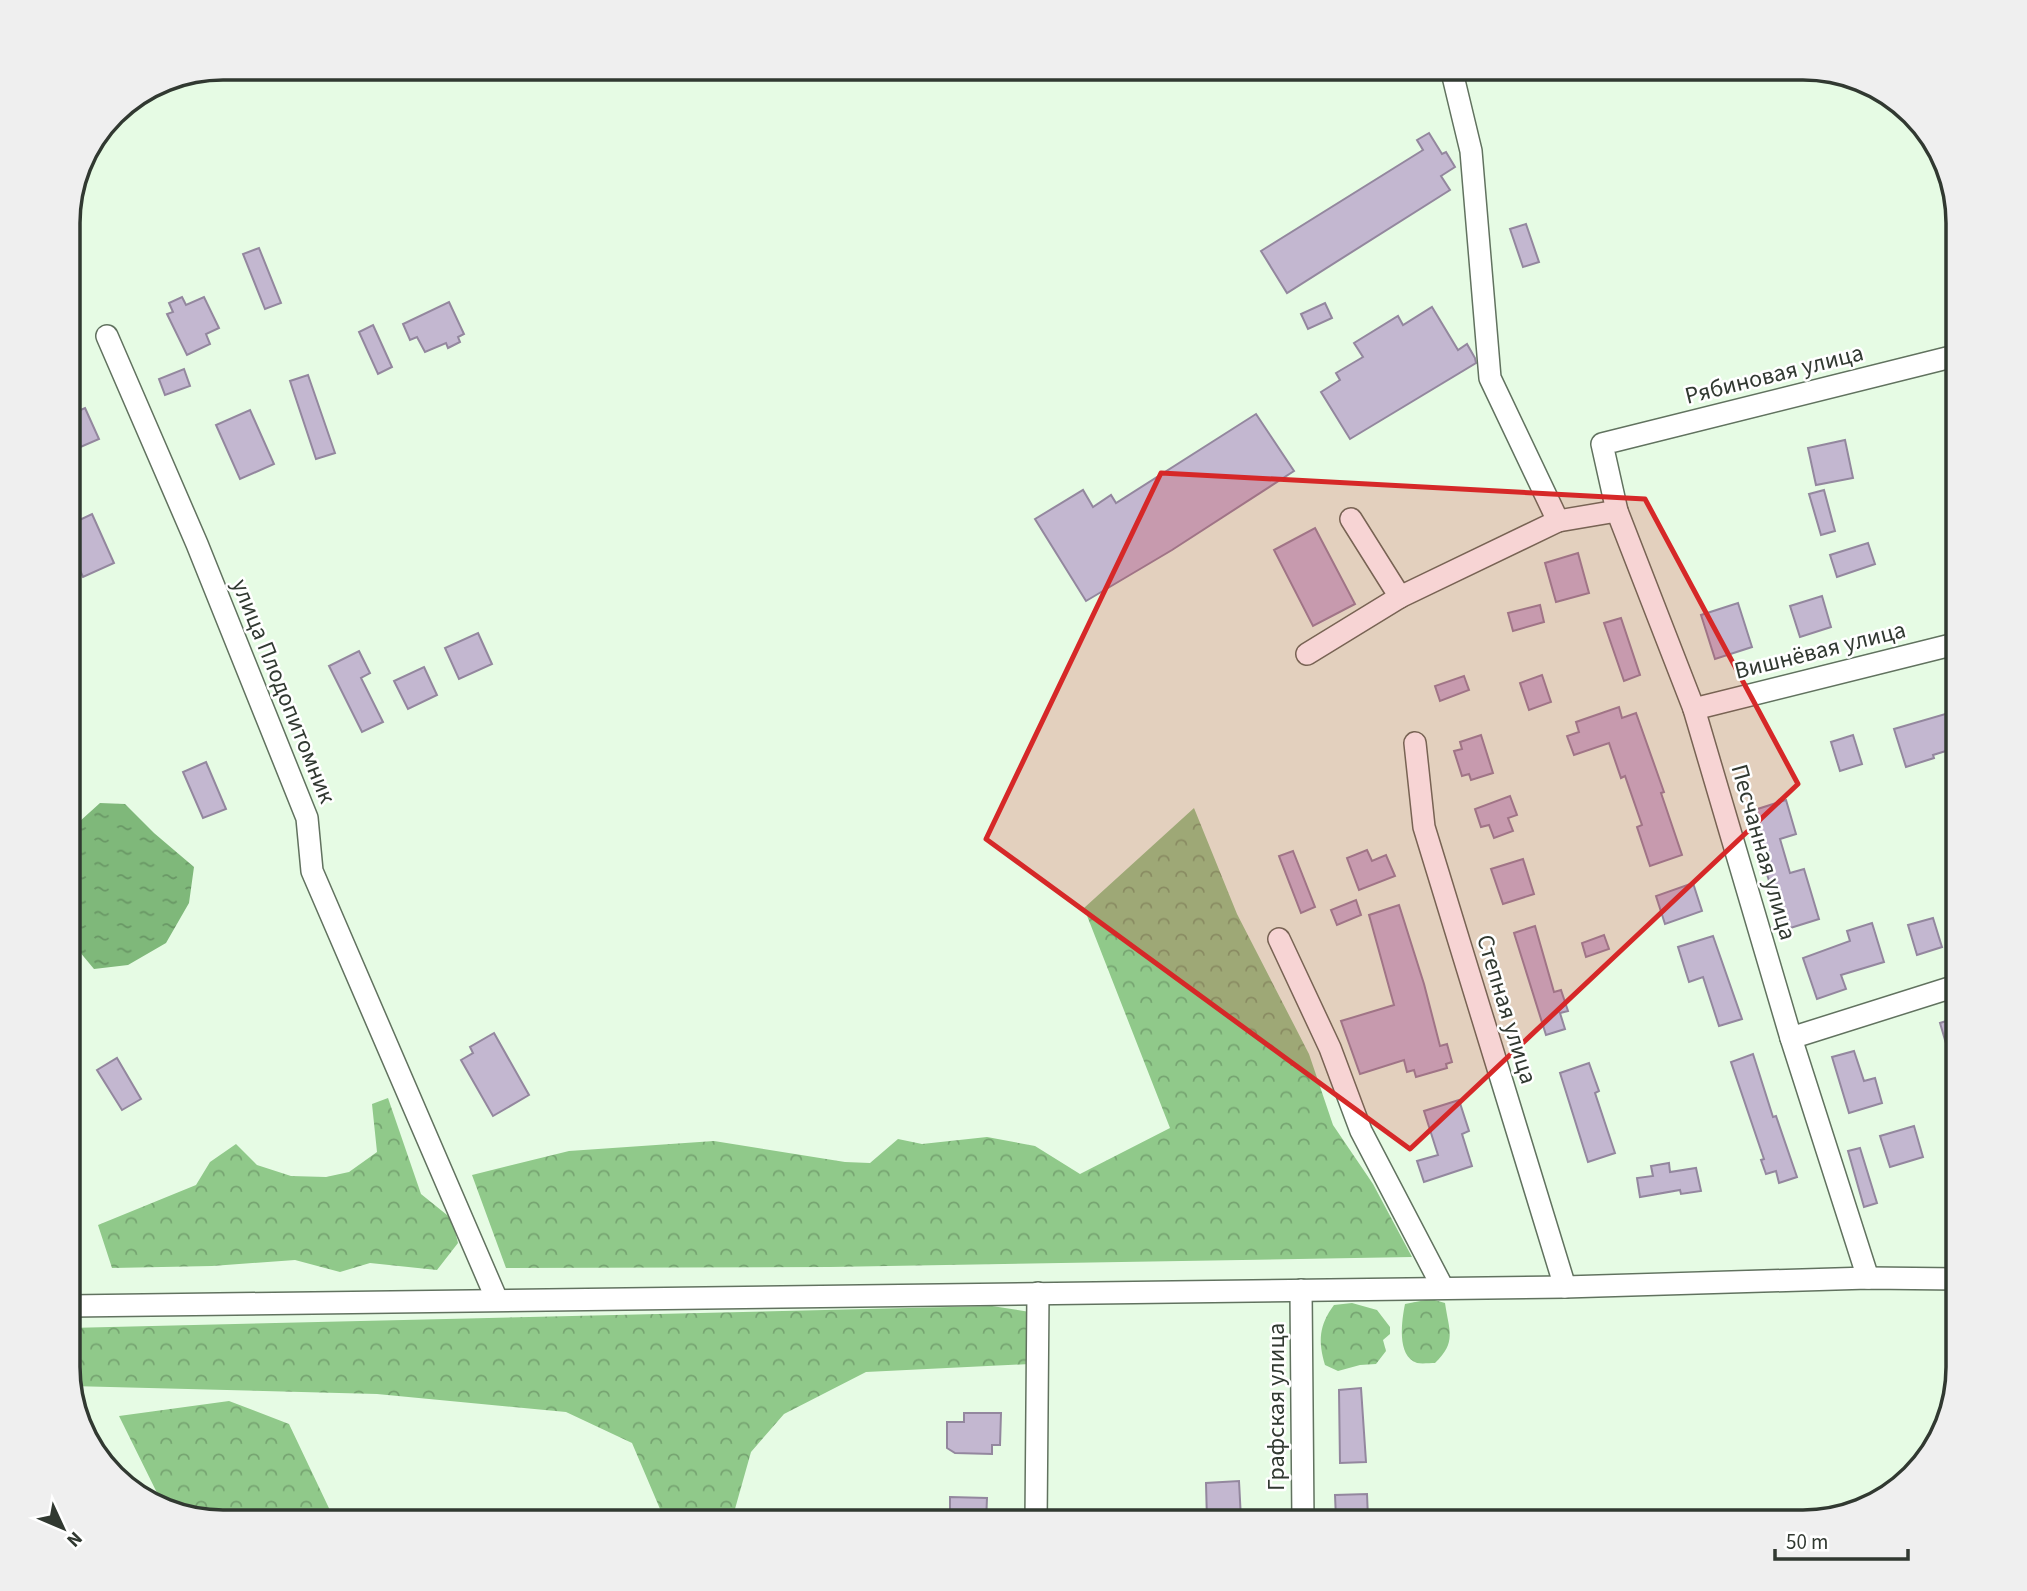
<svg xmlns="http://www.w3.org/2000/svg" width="2027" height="1591" font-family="'Source Sans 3',sans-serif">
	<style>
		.forest { fill: url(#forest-crowns) }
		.water { fill: url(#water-ripples) }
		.building { fill: #c3b7d0; stroke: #93879e; stroke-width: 2 }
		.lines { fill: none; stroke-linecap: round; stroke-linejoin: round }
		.minor-casing { stroke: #61725f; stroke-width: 24 }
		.minor { stroke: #fff; stroke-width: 21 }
		.marked { fill: #d62828; fill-opacity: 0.2; stroke: #d62828; stroke-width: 5; stroke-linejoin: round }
		.labels { text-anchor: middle; stroke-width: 5; stroke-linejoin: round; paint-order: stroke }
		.street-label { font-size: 24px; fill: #313931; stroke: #fff }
		.rim { fill: none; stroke: #313931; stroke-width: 3.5 }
	</style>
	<defs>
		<pattern id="forest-crowns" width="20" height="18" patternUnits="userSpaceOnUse" patternTransform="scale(1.75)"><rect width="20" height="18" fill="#90c98a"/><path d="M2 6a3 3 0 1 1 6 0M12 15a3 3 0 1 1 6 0" fill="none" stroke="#76a471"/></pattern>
		<pattern id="water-ripples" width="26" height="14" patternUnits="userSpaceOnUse" patternTransform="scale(1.75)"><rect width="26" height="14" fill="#7fb87a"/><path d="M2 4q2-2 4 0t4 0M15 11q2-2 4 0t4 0" fill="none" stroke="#699765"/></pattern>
	</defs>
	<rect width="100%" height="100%" fill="#e6fbe4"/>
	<g class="forest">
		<path d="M1194 808 1237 914 1309 1054 1333 1125 1373 1184 1412 1257 830 1267 506 1268 472 1175 569 1151 714 1141 845 1162 870 1163 898 1139 922 1144 987 1137 1035 1146 1080 1174 1170 1128 1084 908Z"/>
		<path d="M388 1098 421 1194 452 1219 458 1243 437 1270 370 1263 340 1272 295 1260 212 1266 112 1268 98 1225 196 1185 210 1162 236 1144 257 1165 291 1176 326 1177 349 1172 377 1152 372 1104Z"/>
		<path d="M1431 1299 1445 1303C1449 1331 1457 1342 1435 1363 1430 1363 1422 1364 1417 1363 1396 1356 1402 1319 1405 1304Z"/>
		<path d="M1352 1303 1377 1310 1390 1327V1334L1383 1340 1386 1351 1376 1364 1360 1365 1338 1371 1325 1365C1318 1341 1319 1325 1334 1305Z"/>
		<path d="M992 1306 1030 1312V1364L866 1372 784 1414 751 1452 733 1516 737 1523H666L632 1443 566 1412 377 1394 71 1386 69 1377V1328Z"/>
		<path d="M229 1401 289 1424 336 1523C294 1523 200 1530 165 1509L119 1416Z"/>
	</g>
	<path class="water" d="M100 803 125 804 154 833 194 867 189 903 166 943 128 965 94 969 69 939V831Z"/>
	<g class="building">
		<path d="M1429 133 1442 154 1446 152 1455 167 1441 176 1450 190 1287 293 1261 251 1423 150 1417 140Z"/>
		<path d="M1526 224 1539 262 1523 267 1510 229Z"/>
		<path d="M259 248 281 303 265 309 243 254Z"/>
		<path d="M182 297 186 305 204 297 219 328 206 334 210 344 187 355 167 314 173 312 169 303Z"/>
		<path d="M449 302 464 334 458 337 460 342 448 348 446 343 425 352 417 337 410 340 403 324Z"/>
		<path d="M1325 303 1332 318 1308 329 1301 314Z"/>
		<path d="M1432 307 1458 350 1467 344 1475 358 1476 363 1350 439 1321 392 1340 380 1336 373 1363 357 1354 343 1398 316 1403 325Z"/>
		<path d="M373 325 392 367 378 374 359 332Z"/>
		<path d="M184 369 190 386 165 395 159 379Z"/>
		<path d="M308 375 335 453 316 459 290 381Z"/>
		<path d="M85 408 99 439 69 452V415Z"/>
		<path d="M250 410 274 464 240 479 216 425Z"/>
		<path d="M1256 414 1294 471 1172 550 1086 601 1035 519 1083 490 1093 507 1111 495 1116 503Z"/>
		<path d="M1845 440 1853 478 1816 485 1808 448Z"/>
		<path d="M1824 490 1835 531 1821 535 1809 494Z"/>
		<path d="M92 514 114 563 83 577 69 546V525Z"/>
		<path d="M1315 528 1355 604 1313 626 1274 550Z"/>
		<path d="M1868 543 1875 564 1837 577 1830 555Z"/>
		<path d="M1578 553 1589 593 1556 602 1545 563Z"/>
		<path d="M1822 596 1831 627 1800 637 1790 606Z"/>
		<path d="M1738 603 1752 647 1715 659 1701 615Z"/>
		<path d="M1540 605 1544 622 1513 631 1508 613Z"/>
		<path d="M1621 618 1640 675 1624 681 1604 623Z"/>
		<path d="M478 633 492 664 459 679 445 648Z"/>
		<path d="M359 651 370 673 361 678 383 722 362 732 329 666Z"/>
		<path d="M424 667 437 695 408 709 394 681Z"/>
		<path d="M1542 675 1551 702 1529 710 1520 683Z"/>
		<path d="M1464 676 1469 690 1440 701 1435 686Z"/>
		<path d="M1619 707 1622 718 1636 713 1664 792 1661 793 1682 855 1650 866 1637 827 1642 825 1625 776 1621 778 1609 743 1574 755 1567 736 1579 732 1576 722Z"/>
		<path d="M1959 710V747L1933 755 1934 758 1906 767 1894 729Z"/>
		<path d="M1481 735 1493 773 1471 780 1469 774 1462 776 1454 751 1462 749 1460 742Z"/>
		<path d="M1853 735 1862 764 1840 771 1831 742Z"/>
		<path d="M206 762 226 809 203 818 183 772Z"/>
		<path d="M1510 796 1517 815 1508 818 1513 831 1494 838 1489 825 1481 827 1475 809Z"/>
		<path d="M1786 800 1796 834 1780 839 1790 873 1804 869 1819 919 1784 930 1748 812Z"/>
		<path d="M1367 850 1372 861 1386 855 1395 876 1359 890 1347 858Z"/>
		<path d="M1293 851 1315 907 1301 913 1279 856Z"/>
		<path d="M1523 859 1534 894 1503 904 1491 869Z"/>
		<path d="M1693 883 1702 911 1665 924 1656 896Z"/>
		<path d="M1356 900 1361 915 1337 925 1331 910Z"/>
		<path d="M1399 905 1424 984 1440 1046 1447 1044 1452 1062 1446 1064 1447 1068 1416 1077 1414 1070 1407 1072 1404 1060 1360 1074 1341 1021 1394 1005 1369 915Z"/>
		<path d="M1933 918 1942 947 1917 955 1908 925Z"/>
		<path d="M1872 923 1884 962 1841 975 1846 989 1817 999 1803 958 1850 941 1847 931Z"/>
		<path d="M1535 926 1554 992 1561 990 1568 1011 1560 1013 1565 1029 1546 1035 1514 933Z"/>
		<path d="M1604 935 1609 949 1586 957 1582 943Z"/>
		<path d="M1713 936 1742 1019 1719 1026 1703 977 1689 982 1678 947Z"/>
		<path d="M1959 1017V1074H1955L1940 1023Z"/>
		<path d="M494 1033 529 1095 493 1116 461 1060 473 1053 470 1047Z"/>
		<path d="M1854 1051 1864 1081 1875 1078 1882 1103 1849 1113 1832 1057Z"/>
		<path d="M1753 1054 1773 1117 1776 1116 1797 1177 1779 1183 1776 1171 1766 1174 1761 1160 1764 1159 1731 1062Z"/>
		<path d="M117 1058 141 1099 122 1110 97 1070Z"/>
		<path d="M1589 1063 1599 1091 1595 1093 1615 1153 1588 1162 1560 1073Z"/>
		<path d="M1459 1100 1469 1131 1462 1134 1472 1166 1424 1182 1417 1161 1438 1155 1424 1111Z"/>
		<path d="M1914 1126 1923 1157 1890 1167 1880 1136Z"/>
		<path d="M1860 1148 1877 1203 1864 1207 1848 1151Z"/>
		<path d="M1669 1163 1670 1172 1696 1168 1701 1191 1681 1194 1680 1190 1640 1197 1637 1178 1653 1176 1651 1166Z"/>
		<path d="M1361 1388 1366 1462 1340 1463 1339 1390Z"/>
		<path d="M964 1413H1001L1000 1445H992V1454L955 1453 947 1448V1422H964Z"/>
		<path d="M1239 1481 1241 1519 1207 1521 1206 1483Z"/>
		<path d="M1367 1494 1368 1518 1336 1519 1335 1495Z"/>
		<path d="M950 1497 987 1498 986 1523H950Z"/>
	</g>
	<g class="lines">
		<defs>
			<g id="minor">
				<path d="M1451 68 1471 151 1490 378 1558 521 1617 511"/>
				<path d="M107 336 197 544 307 818 312 871 497 1300"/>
				<path d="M1351 519 1400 597"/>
				<path d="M1307 654 1400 597 1558 521"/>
				<path d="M1694 709 1959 643"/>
				<path d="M1415 743 1424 827 1565 1287"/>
				<path d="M1279 939 1330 1048 1361 1131 1443 1288"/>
				<path d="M1791 1038 1959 985"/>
				<path d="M1868 1278 1791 1038 1694 709 1617 511 1602 444 1959 355"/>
				<path d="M1301 1290 1303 1523"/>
				<path d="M69 1306 1565 1287 1868 1278 1959 1279"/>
				<path d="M1036 1523 1038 1293"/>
			</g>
		</defs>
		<use href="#minor" class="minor-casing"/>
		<use href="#minor" class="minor"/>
	</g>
	<path class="marked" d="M1161 473 1645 499 1798 784 1410 1149 986 839Z"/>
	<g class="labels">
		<g class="street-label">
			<text transform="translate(1774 374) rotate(-14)" y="8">Рябиновая улица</text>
			<text transform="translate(1820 650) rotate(-14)" y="8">Вишнёвая улица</text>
			<text transform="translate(284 691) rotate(68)" y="8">улица Плодопитомник</text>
			<text transform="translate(1764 852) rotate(74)" y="8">Песчанная улица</text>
			<text transform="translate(1507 1009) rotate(73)" y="8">Степная улица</text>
			<text transform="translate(1276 1407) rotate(-90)" y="8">Графская улица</text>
		</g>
	</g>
	<path d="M0 0H2027V1591H0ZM223 80H1803A143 143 0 0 1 1946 223V1367A143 143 0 0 1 1803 1510H223A143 143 0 0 1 80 1367V223A143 143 0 0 1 223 80Z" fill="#efefef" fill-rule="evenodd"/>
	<path class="rim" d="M223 80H1803A143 143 0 0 1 1946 223V1367A143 143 0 0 1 1803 1510H223A143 143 0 0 1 80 1367V223A143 143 0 0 1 223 80Z"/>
	<g transform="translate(63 1528) rotate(134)" stroke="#ffffff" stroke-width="5" paint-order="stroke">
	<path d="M0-5L12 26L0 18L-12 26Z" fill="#313931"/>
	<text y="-10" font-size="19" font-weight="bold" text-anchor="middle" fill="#313931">N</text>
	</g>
	<path d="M1775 1549v10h133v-10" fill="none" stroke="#313931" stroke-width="3.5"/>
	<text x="1786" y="1549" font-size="21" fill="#313931" stroke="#ffffff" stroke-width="5" paint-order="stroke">50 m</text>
</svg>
